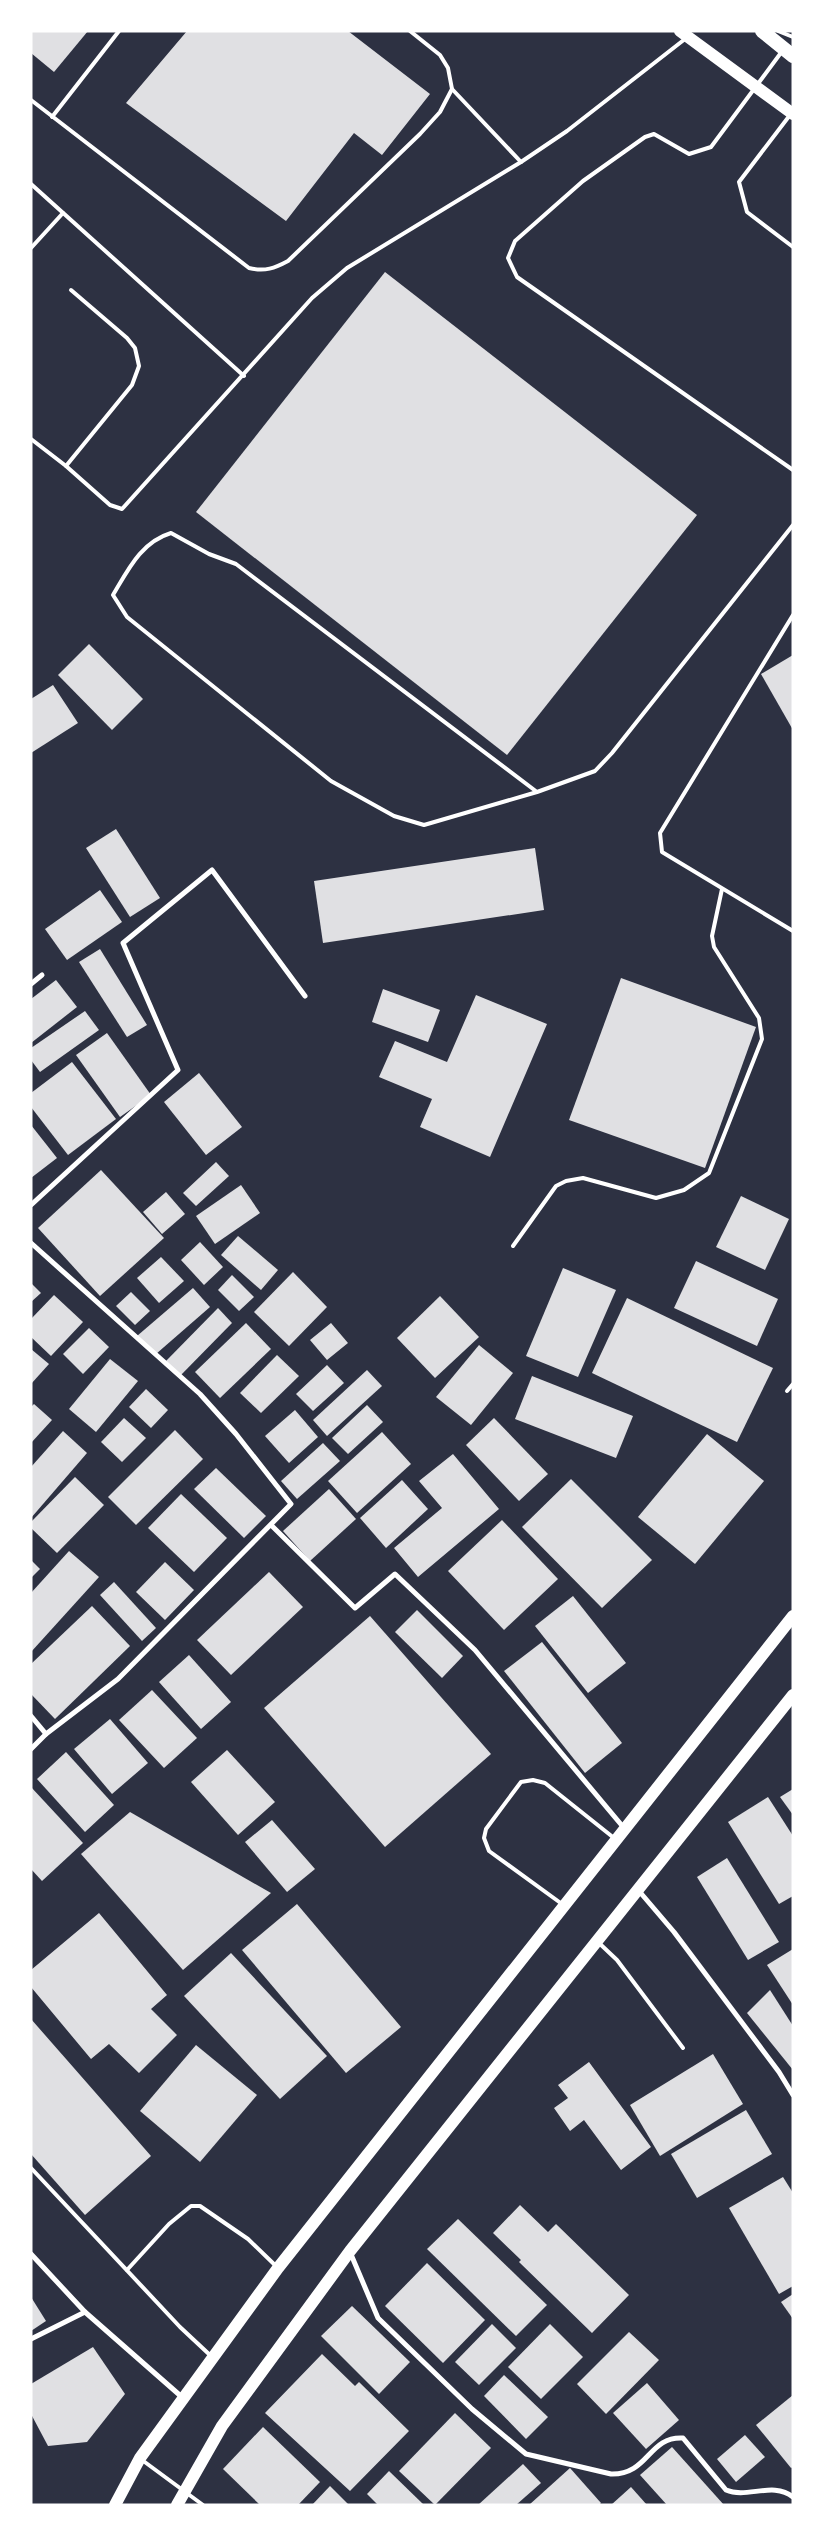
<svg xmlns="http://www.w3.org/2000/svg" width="824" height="2536" font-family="'IBM Plex Serif',serif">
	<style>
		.building { fill: #e0e0e3 }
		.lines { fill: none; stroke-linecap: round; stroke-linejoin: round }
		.service { stroke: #fff; stroke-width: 4 }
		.minor { stroke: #fff; stroke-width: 5 }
		.primary { stroke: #fff; stroke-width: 12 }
		.trunk { stroke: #fff; stroke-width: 14 }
	</style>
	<rect width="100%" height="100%" fill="#2d3142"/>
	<g class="building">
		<path d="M31 31H88L54 72 31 53Z"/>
		<path d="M187 31H348L430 94 382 155 354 133 286 221 126 103Z"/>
		<path d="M385 272 697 515 507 755 196 512Z"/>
		<path d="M89 644 143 699 112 730 58 675Z"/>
		<path d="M793 655V730L761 674Z"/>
		<path d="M53 685 78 723 31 753V699Z"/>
		<path d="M116 829 160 898 130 917 86 848Z"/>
		<path d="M535 848 544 910 323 943 314 881Z"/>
		<path d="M100 890 122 922 67 960 45 929Z"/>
		<path d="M100 949 147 1025 127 1037 79 962Z"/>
		<path d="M621 978 756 1027 705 1168 569 1120Z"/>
		<path d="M56 980 77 1007 31 1043V999Z"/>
		<path d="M383 989 440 1010 428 1042 372 1022Z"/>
		<path d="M476 995 547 1024 490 1157 420 1127 432 1099 379 1077 395 1041 447 1062Z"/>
		<path d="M85 1011 99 1030 40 1072 31 1060V1048Z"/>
		<path d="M107 1033 151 1095 120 1117 76 1055Z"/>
		<path d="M72 1062 116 1119 68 1155 31 1107V1093Z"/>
		<path d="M199 1073 242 1127 206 1155 164 1102Z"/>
		<path d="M31 1125 57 1158 31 1178Z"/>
		<path d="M216 1162 229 1176 196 1206 183 1193Z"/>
		<path d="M101 1170 164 1238 100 1296 38 1228Z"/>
		<path d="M241 1185 260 1213 215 1244 196 1216Z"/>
		<path d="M166 1192 185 1214 162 1234 143 1212Z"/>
		<path d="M741 1196 789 1219 765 1270 716 1247Z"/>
		<path d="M238 1236 278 1270 261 1290 221 1255Z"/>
		<path d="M200 1242 223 1267 204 1285 181 1260Z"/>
		<path d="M161 1257 184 1281 159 1303 137 1278Z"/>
		<path d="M696 1261 778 1299 757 1346 674 1308Z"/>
		<path d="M563 1268 616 1290 578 1377 526 1356Z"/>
		<path d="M293 1272 327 1307 289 1346 254 1312Z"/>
		<path d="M232 1275 254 1297 239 1311 218 1290Z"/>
		<path d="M31 1283 41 1293 31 1302Z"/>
		<path d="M193 1288 210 1307 156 1354 137 1336Z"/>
		<path d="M131 1292 150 1311 135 1325 116 1306Z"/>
		<path d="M54 1295 83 1322 51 1356 31 1337V1319Z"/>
		<path d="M440 1296 479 1337 435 1378 397 1338Z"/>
		<path d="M627 1298 773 1368 737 1442 592 1373Z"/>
		<path d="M218 1308 232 1323 180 1376 166 1361Z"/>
		<path d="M246 1323 271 1349 220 1398 195 1372Z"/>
		<path d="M331 1323 348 1343 327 1360 310 1340Z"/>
		<path d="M89 1328 109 1347 83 1374 63 1354Z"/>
		<path d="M479 1345 513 1373 471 1425 436 1397Z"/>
		<path d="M31 1349 49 1364 31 1384Z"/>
		<path d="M277 1355 299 1376 261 1413 240 1393Z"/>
		<path d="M110 1359 138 1381 96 1432 69 1409Z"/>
		<path d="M327 1365 344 1383 313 1411 296 1394Z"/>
		<path d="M367 1370 382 1386 327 1436 313 1420Z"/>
		<path d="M532 1376 633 1416 616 1458 515 1419Z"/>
		<path d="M146 1389 168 1410 151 1428 129 1407Z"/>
		<path d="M34 1404 52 1420 31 1443V1407Z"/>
		<path d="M367 1405 383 1422 348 1454 332 1438Z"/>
		<path d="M295 1410 318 1437 289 1463 265 1436Z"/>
		<path d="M124 1418 146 1438 122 1462 101 1442Z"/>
		<path d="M494 1418 548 1474 519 1501 466 1445Z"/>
		<path d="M175 1430 203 1459 136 1525 108 1497Z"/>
		<path d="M63 1431 87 1453 31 1518V1467Z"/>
		<path d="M382 1432 411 1464 357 1513 328 1481Z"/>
		<path d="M707 1434 764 1481 695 1564 638 1517Z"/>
		<path d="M323 1443 340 1461 297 1499 281 1481Z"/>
		<path d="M453 1454 499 1509 418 1577 394 1548 442 1508 419 1481Z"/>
		<path d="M216 1468 266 1516 244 1538 194 1489Z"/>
		<path d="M75 1477 104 1505 57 1553 31 1528V1522Z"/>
		<path d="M571 1479 652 1560 602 1608 522 1527Z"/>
		<path d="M402 1480 428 1509 386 1548 360 1518Z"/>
		<path d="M329 1489 356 1519 310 1561 283 1531Z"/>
		<path d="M181 1494 227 1538 194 1572 148 1528Z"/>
		<path d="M502 1520 558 1579 504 1630 448 1571Z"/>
		<path d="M69 1551 99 1577 31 1652V1593Z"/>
		<path d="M31 1560 40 1569 31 1578Z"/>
		<path d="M165 1562 194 1590 165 1620 136 1592Z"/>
		<path d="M269 1572 303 1607 231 1675 197 1640Z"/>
		<path d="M114 1582 156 1628 142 1641 100 1595Z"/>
		<path d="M573 1596 626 1663 588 1693 535 1626Z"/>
		<path d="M92 1606 130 1646 55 1719 31 1694V1664Z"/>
		<path d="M417 1610 463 1656 442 1678 395 1632Z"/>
		<path d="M370 1616 491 1754 385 1847 264 1708Z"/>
		<path d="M542 1642 622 1743 585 1773 504 1671Z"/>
		<path d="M189 1655 231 1702 201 1729 159 1682Z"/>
		<path d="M152 1690 197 1738 164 1768 119 1720Z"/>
		<path d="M110 1719 148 1763 112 1794 74 1749Z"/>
		<path d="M227 1750 275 1802 238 1835 191 1782Z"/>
		<path d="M66 1752 114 1805 85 1832 37 1779Z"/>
		<path d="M31 1787 83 1843 42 1881 31 1869Z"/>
		<path d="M793 1789V1815L780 1797Z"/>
		<path d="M768 1797 793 1836V1896L779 1904 728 1822Z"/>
		<path d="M130 1812 271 1893 183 1970 81 1854Z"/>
		<path d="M272 1820 315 1869 287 1892 245 1842Z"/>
		<path d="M727 1858 779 1942 748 1960 697 1877Z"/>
		<path d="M297 1904 401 2027 346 2073 242 1950Z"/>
		<path d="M99 1913 167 1995 151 2009 177 2035 139 2073 109 2044 91 2059 31 1987V1970Z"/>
		<path d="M793 1949V2005L767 1965Z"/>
		<path d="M231 1953 327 2056 280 2099 184 1996Z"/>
		<path d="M770 1990 793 2026V2070L747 2013Z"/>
		<path d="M31 2019 151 2156 85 2215 31 2154Z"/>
		<path d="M196 2045 257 2095 200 2162 140 2111Z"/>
		<path d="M713 2054 743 2104 660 2156 630 2105Z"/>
		<path d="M589 2062 651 2147 621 2170 584 2120 570 2131 554 2108 568 2098 558 2085Z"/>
		<path d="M746 2110 772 2154 697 2198 671 2154Z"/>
		<path d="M783 2177 793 2193V2286L779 2294 729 2208Z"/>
		<path d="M520 2205 548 2232 556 2224 629 2295 592 2333 519 2262 521 2260 493 2233Z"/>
		<path d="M458 2219 547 2305 516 2336 427 2249Z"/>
		<path d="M427 2263 485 2320 443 2363 385 2306Z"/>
		<path d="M793 2294V2319L781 2302Z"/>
		<path d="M31 2297 46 2321 31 2331Z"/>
		<path d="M352 2306 410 2362 379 2394 321 2336Z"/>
		<path d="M492 2324 516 2348 479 2385 455 2362Z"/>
		<path d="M550 2324 583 2357 541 2399 508 2367Z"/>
		<path d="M629 2332 659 2360 606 2414 577 2384Z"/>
		<path d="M93 2347 125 2394 87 2442 48 2446 31 2414V2384Z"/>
		<path d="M322 2354 355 2386 359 2382 409 2431 350 2491 265 2413Z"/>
		<path d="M504 2375 548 2417 526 2439 484 2396Z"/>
		<path d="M647 2383 679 2420 646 2449 613 2413Z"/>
		<path d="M793 2395V2467L791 2468 756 2425Z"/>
		<path d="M455 2413 491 2448 435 2505 399 2471Z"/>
		<path d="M263 2427 320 2482 298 2505H260L223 2469Z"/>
		<path d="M745 2435 765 2457 736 2482 717 2459Z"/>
		<path d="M672 2447 724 2505H667L640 2475Z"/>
		<path d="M523 2464 541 2483 516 2505H478Z"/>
		<path d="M570 2468 601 2503 599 2505H529Z"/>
		<path d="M389 2471 424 2505H378L367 2494Z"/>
		<path d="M330 2486 349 2505H312Z"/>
		<path d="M631 2487 647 2505H611Z"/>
	</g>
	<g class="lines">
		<g class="service">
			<path d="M410 31 440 55 448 68 452 89 521 162"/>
			<path d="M778 31 793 37"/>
			<path d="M783 50 711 147 689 154 654 134 645 137 583 181 515 241 508 258 517 277 793 470"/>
			<path d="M31 100 249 268C265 272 275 268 288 261L420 134 440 112 452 89"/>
			<path d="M790 115 739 182 747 212 793 247"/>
			<path d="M52 117 119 31"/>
			<path d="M31 184 244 376"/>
			<path d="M31 248 63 213"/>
			<path d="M31 439 66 466 110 505 122 509 312 298 347 268 521 162 567 131 685 39"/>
			<path d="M66 466 132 385 139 366 135 348 127 338 71 290"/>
			<path d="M793 615 660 833 662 852 793 931"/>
			<path d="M537 792 236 564 209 554 171 533C141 542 128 570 113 595L127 617 331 781 394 816 424 825 537 792 595 771 612 753 793 525"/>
			<path d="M513 1246 556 1186 566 1181 583 1178 656 1198 684 1190 709 1173 762 1039 759 1018 714 947 712 936 722 889"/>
			<path d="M787 1391 793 1384"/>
			<path d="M562 1904 489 1851 484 1838 486 1829 521 1782 533 1780 545 1783 614 1838"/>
			<path d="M599 1943 617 1960 683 2048"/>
			<path d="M31 2168 180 2327 211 2356"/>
			<path d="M127 2270 169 2224 191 2206H200L248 2239 277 2267"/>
			<path d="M142 2460 203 2505"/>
		</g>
		<g class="minor">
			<path d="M31 984 42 975"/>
			<path d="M31 1205 178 1070 123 943 212 870 305 996"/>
			<path d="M31 1243 200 1394 236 1434 291 1504 118 1679 46 1734 31 1749"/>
			<path d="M271 1525 355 1608 395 1574 475 1650 624 1828"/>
			<path d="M31 1716 46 1734"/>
			<path d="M639 1891 674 1932 779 2072 793 2095"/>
			<path d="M350 2252 378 2318 472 2409 526 2454 611 2474C649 2475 648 2436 683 2438L726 2490C747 2499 773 2481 793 2497"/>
			<path d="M31 2254 85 2312 183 2398"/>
			<path d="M31 2339 85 2312"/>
		</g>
		<g class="primary">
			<path d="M680 31 793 114"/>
			<path d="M115 2505 140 2458 278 2268 793 1616"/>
			<path d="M177 2505 222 2426 350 2251 793 1695"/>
		</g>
		<path class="trunk" d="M762 31 793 56"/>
	</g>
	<rect width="824" height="2536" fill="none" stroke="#ffffff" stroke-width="65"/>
</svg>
